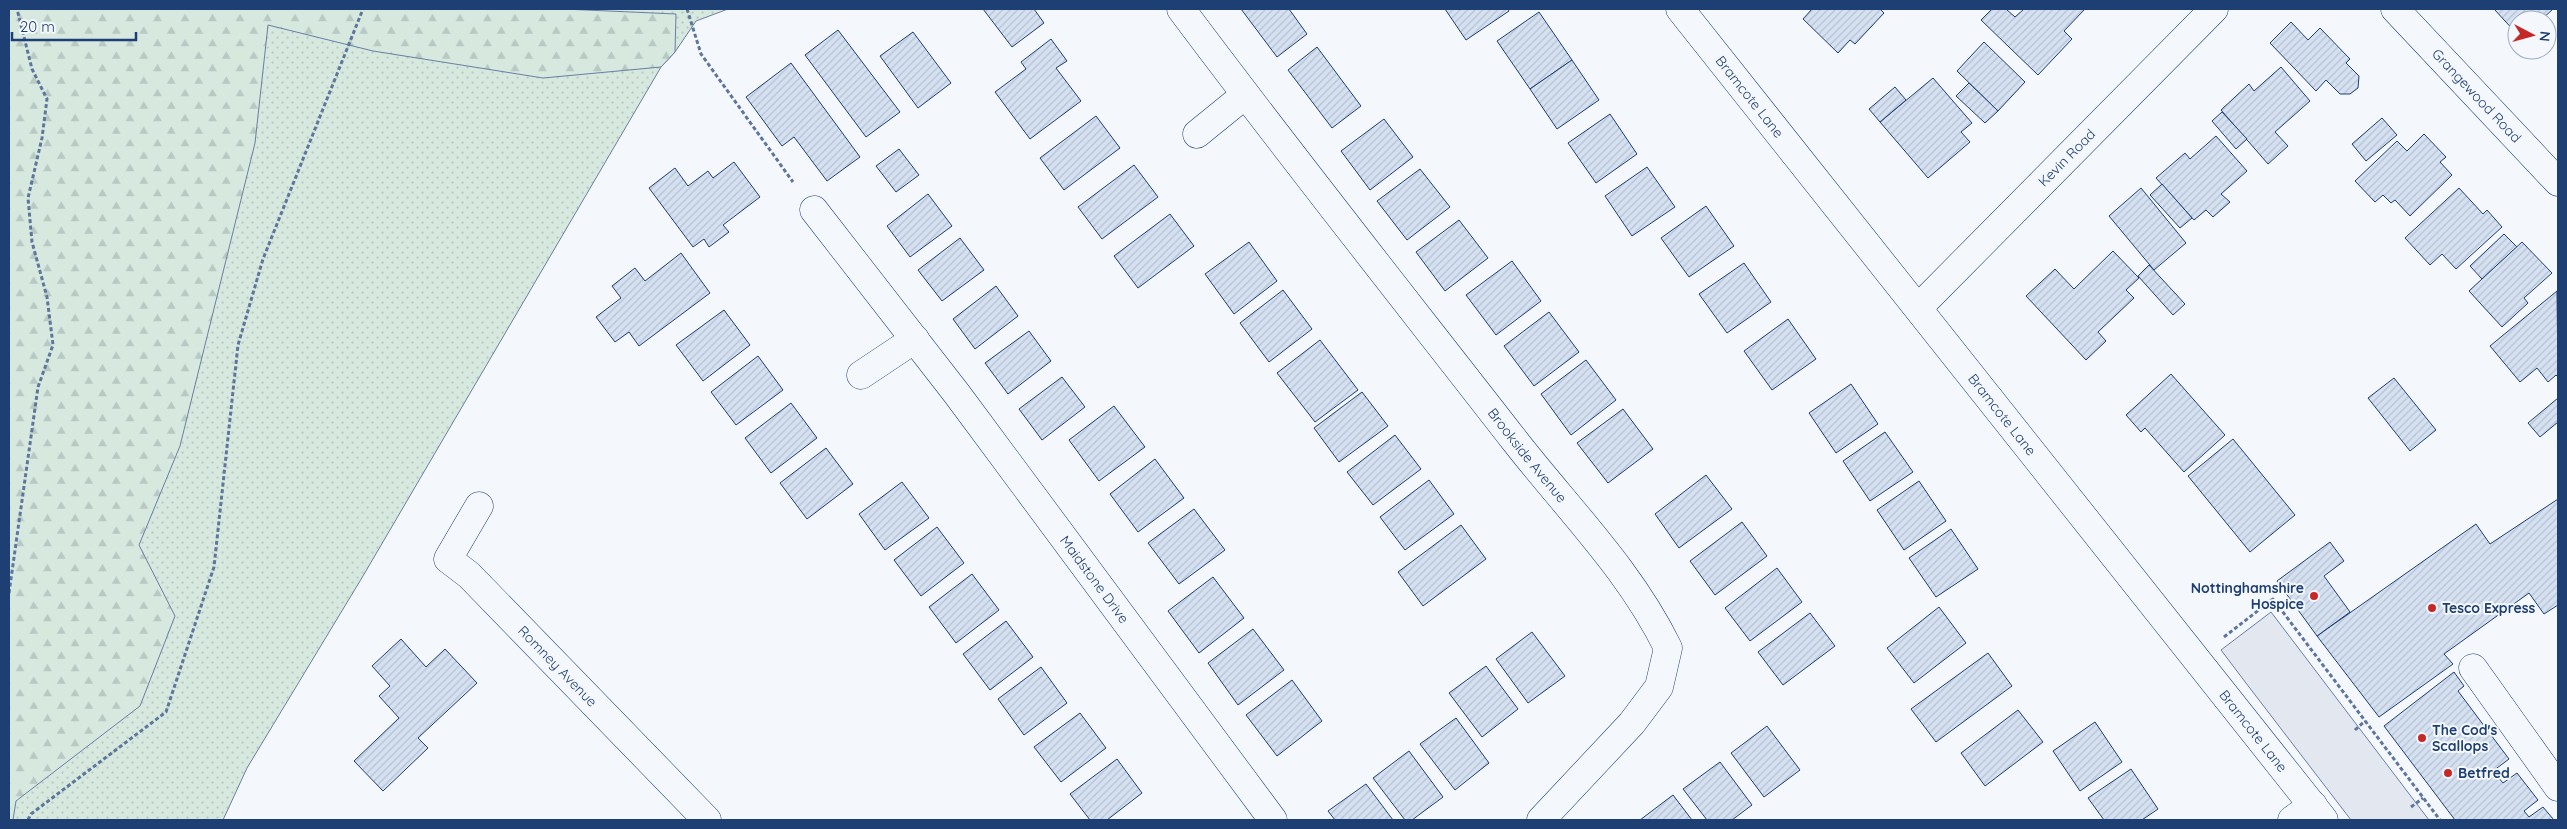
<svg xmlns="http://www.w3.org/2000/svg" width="2567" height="829" font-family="Quicksand,sans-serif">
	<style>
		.grass { fill: url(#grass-dots); stroke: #687fa3 }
		.forest { fill: url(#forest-firs); stroke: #687fa3 }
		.parking { fill: #e3e8f0; stroke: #687fa3 }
		.building { fill: url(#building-hatch); stroke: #1d3f73 }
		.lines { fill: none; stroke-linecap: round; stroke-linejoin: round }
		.minor-casing { stroke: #1d3f73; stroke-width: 29 }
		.path { stroke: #5e769c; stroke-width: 3; stroke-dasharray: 4 2.5; stroke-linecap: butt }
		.minor { stroke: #f4f7fb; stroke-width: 28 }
		.poi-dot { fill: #c62828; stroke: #f4f7fb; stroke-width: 2 }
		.labels { text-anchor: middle; stroke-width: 4; stroke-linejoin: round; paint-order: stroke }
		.street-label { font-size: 14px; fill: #1d3f73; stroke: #f4f7fb }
		.poi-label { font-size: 14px; font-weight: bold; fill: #1d3f73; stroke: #f4f7fb; text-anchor: start }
	</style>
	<defs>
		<pattern id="grass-dots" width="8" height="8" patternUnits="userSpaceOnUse" patternTransform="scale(1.25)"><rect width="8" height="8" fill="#d7e8df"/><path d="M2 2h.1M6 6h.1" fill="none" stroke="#b8c8c3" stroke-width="1.8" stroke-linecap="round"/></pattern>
		<pattern id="forest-firs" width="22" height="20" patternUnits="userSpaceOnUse" patternTransform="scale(1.25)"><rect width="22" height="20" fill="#d7e8df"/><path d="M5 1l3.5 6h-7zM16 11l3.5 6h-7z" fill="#b8c8c3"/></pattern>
		<pattern id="building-hatch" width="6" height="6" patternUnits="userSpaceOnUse" patternTransform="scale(1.25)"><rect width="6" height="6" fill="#d5e0f0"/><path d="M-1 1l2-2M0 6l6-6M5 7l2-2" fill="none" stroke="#b6c1d1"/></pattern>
	</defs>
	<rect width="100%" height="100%" fill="#f4f7fb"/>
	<path class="grass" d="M9 9H728L696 21 675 52 661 67 363 576 247 768 223 820H9Z"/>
	<path class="forest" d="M9 9H563L676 14 675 52 661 67 543 78 373 51 268 25 255 143 180 446 139 545 175 616 140 706 16 801 13 820H9Z"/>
	<path class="parking" d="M2271 612 2429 820H2351L2249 687 2221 650Z"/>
	<g class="building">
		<path d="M983 9H1034L1044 23 1012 47Z"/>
		<path d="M1241 9H1289L1307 34 1277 57Z"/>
		<path d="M1445 9H1508L1509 11 1466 40Z"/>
		<path d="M1812 9H1880L1884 13 1855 44 1850 40 1838 53 1803 19Z"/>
		<path d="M1992 9H2006L2015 17 2024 9H2085L2064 31 2072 39 2038 75 1981 20Z"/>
		<path d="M2494 9H2553L2541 20H2517V34Z"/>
		<path d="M1539 12 1572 60 1530 89 1497 41Z"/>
		<path d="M2291 22 2308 40 2320 28 2350 59 2346 63 2359 76 2358 88 2350 94H2340L2326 80 2316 91 2270 43Z"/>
		<path d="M838 30 900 112 866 137 805 55Z"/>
		<path d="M913 32 951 83 918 108 880 56Z"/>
		<path d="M1051 39 1067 61 1056 68 1081 101 1030 139 995 92 1026 69 1021 62Z"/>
		<path d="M1984 42 2025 82 1998 111 1957 71Z"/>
		<path d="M1317 47 1361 106 1332 128 1288 70Z"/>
		<path d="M1572 60 1599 100 1557 129 1530 89Z"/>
		<path d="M791 63 860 157 827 181 794 137 782 146 746 97Z"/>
		<path d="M2281 67 2310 101 2275 132 2288 146 2268 164 2221 110 2249 84 2254 91Z"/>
		<path d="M1933 78 1972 123 1961 132 1970 142 1928 178 1880 122Z"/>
		<path d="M1969 83 1998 111 1985 123 1956 96Z"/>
		<path d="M1895 87 1906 100 1880 122 1869 109Z"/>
		<path d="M2222 112 2247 139 2236 149 2212 121Z"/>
		<path d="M1610 114 1637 154 1596 183 1568 143Z"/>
		<path d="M1096 116 1120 148 1064 190 1040 158Z"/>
		<path d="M2382 118 2397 135 2366 161 2352 144Z"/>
		<path d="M1384 119 1413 157 1370 190 1341 151Z"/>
		<path d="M2424 134 2446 157 2440 162 2452 175 2410 216 2395 200 2391 203 2383 195 2375 202 2355 181 2397 141 2407 151Z"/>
		<path d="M2216 136 2247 171 2221 194 2230 202 2213 217 2206 210 2194 220 2156 178 2185 153 2190 159Z"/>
		<path d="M899 149 919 175 896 192 876 166Z"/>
		<path d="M734 162 760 197 723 225 729 232 709 247 704 239 693 247 649 188 675 168 688 186 708 171 713 178Z"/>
		<path d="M1134 165 1158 197 1102 239 1078 207Z"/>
		<path d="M1647 167 1675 207 1632 236 1605 196Z"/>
		<path d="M1420 169 1450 207 1407 240 1377 201Z"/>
		<path d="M2162 184 2192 218 2180 228 2150 195Z"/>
		<path d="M2141 188 2186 243 2154 270 2109 216Z"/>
		<path d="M2459 188 2483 214 2487 210 2502 227 2456 269 2442 254 2430 265 2405 238Z"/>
		<path d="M928 194 952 226 910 257 887 226Z"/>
		<path d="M1706 206 1734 246 1689 277 1661 238Z"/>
		<path d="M1170 214 1194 246 1138 288 1114 256Z"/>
		<path d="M1459 220 1488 258 1445 291 1416 252Z"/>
		<path d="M2504 234 2517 247 2482 279 2470 266Z"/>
		<path d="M960 238 984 270 942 301 918 270Z"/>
		<path d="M1249 242 1277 281 1234 314 1205 274Z"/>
		<path d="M2522 242 2552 273 2524 298 2528 303 2502 327 2469 291Z"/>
		<path d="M2113 251 2139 278 2126 290 2134 298 2098 332 2106 341 2086 360 2026 296 2055 269 2074 289Z"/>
		<path d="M681 253 710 293 639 346 629 332 615 342 596 317 621 298 612 286 635 268 645 281Z"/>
		<path d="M1512 261 1541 301 1496 335 1466 295Z"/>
		<path d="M1744 263 1771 302 1727 333 1699 294Z"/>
		<path d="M2149 265 2185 304 2173 315 2138 276Z"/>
		<path d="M996 286 1018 316 975 349 953 319Z"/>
		<path d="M1283 290 1312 329 1269 362 1240 323Z"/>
		<path d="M2557 291 2558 377 2556 375 2548 382 2537 368 2520 382 2490 346Z"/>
		<path d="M724 310 750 345 703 381 676 345Z"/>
		<path d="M1549 312 1579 352 1534 386 1504 346Z"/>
		<path d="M1788 319 1816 359 1772 390 1744 351Z"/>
		<path d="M1029 331 1051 361 1008 394 985 363Z"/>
		<path d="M1320 340 1358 390 1315 422 1277 373Z"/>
		<path d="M758 356 783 390 736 425 711 392Z"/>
		<path d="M1586 360 1616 400 1571 435 1541 394Z"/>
		<path d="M2171 374 2225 435 2184 472 2145 428 2141 432 2126 415Z"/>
		<path d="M1062 377 1085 407 1042 440 1019 409Z"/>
		<path d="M2394 378 2436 430 2410 451 2368 398Z"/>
		<path d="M1851 384 1878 424 1836 453 1809 413Z"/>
		<path d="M1362 392 1388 426 1339 462 1314 428Z"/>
		<path d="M2558 398V422L2540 437 2528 423Z"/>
		<path d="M791 403 817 438 771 473 745 438Z"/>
		<path d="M1114 406 1145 447 1099 481 1069 440Z"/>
		<path d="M1623 409 1653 449 1608 483 1577 443Z"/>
		<path d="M1885 432 1913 472 1870 501 1843 461Z"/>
		<path d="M1395 435 1421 469 1373 505 1347 472Z"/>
		<path d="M2233 439 2295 515 2250 552 2188 476Z"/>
		<path d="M826 448 853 484 807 519 780 483Z"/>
		<path d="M1155 459 1184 498 1138 532 1110 494Z"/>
		<path d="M1706 475 1732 509 1679 548 1655 514Z"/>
		<path d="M1429 480 1454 514 1405 550 1380 517Z"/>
		<path d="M1919 481 1946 521 1904 550 1877 510Z"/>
		<path d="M902 482 929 518 885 550 859 514Z"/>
		<path d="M2558 499V605L2544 614 2529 593 2444 654 2453 664 2379 717 2317 636 2476 524 2490 544Z"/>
		<path d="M1194 509 1225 550 1179 584 1148 543Z"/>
		<path d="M1742 522 1767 556 1715 595 1690 561Z"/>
		<path d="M1461 525 1486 559 1423 606 1398 572Z"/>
		<path d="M937 527 964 563 921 596 894 560Z"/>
		<path d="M1951 529 1978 569 1936 597 1909 558Z"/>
		<path d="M2330 542 2344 561 2324 576 2350 612 2317 636 2277 581Z"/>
		<path d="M1777 568 1802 602 1750 641 1725 608Z"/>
		<path d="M972 574 999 610 956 643 929 607Z"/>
		<path d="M1213 577 1244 618 1199 653 1168 611Z"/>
		<path d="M1939 607 1966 643 1914 683 1887 648Z"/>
		<path d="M1810 613 1835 646 1783 685 1758 652Z"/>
		<path d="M1006 621 1033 657 990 690 963 654Z"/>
		<path d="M1253 629 1284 670 1238 705 1208 663Z"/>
		<path d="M1532 632 1565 676 1528 703 1496 659Z"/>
		<path d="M401 639 426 667 445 649 477 683 418 738 428 748 383 791 354 761 399 718 379 696 390 686 372 666Z"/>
		<path d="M1988 653 2012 686 1936 742 1911 709Z"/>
		<path d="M1486 666 1518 709 1482 737 1449 693Z"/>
		<path d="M1041 667 1067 703 1024 735 998 699Z"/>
		<path d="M2454 672 2464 686 2458 691 2509 759 2493 771 2503 783 2517 773 2538 800 2524 811 2529 817 2543 807 2554 820H2455L2384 726Z"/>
		<path d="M1292 680 1322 721 1277 756 1246 715Z"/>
		<path d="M2018 710 2043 742 1985 786 1961 753Z"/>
		<path d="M1080 713 1106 748 1061 782 1034 747Z"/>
		<path d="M1456 718 1489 763 1455 790 1420 744Z"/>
		<path d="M2095 722 2122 762 2080 791 2053 751Z"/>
		<path d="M1767 726 1800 770 1764 797 1731 753Z"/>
		<path d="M1409 751 1443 797 1412 820H1405L1373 778Z"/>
		<path d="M1117 759 1142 793 1107 820H1090L1070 794Z"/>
		<path d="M1720 762 1752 805 1732 820H1707L1683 789Z"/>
		<path d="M2131 769 2158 809 2142 820H2104L2088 798Z"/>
		<path d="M1366 784 1393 820H1335L1328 811Z"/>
		<path d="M1673 795 1692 820H1640Z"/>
	</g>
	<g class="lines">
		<defs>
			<g id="minor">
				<path id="s1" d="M1181 9C1290 155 1403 297 1515 441 1568 509 1630 570 1668 648L1659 687 1632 723 1541 820"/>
				<path id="s2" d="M1680 9 2324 820"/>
				<path id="s3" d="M2395 9 2558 182"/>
				<path d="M1197 134 1245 95"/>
				<path id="s4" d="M814 210 957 394 1273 820"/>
				<path id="s5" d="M1919 307 2214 9"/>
				<path d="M861 375 915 339"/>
				<path id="s6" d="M479 506 448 559 469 575 707 820"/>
				<path d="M2473 668 2558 787"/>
				<path d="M2292 820 2313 805"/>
			</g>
		</defs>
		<use href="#minor" class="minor-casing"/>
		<g class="path">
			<path d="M687 9 701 54 793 182"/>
			<path d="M9 593 38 387 53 345 47 297 32 242 28 198 42 138 47 99 32 69 17 9"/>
			<path d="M2224 637 2273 599 2440 820"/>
			<path d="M2355 730 2365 721"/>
			<path d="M2411 807 2423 798"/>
			<path d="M28 820 31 814 166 712 214 567 238 345 263 259 363 9"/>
		</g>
		<use href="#minor" class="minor"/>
	</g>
	<g class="poi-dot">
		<circle cx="2314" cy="596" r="5"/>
		<circle cx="2432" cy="608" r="5"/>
		<circle cx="2422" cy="738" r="5"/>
		<circle cx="2448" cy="773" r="5"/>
	</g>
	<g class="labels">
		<g class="street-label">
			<text dy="5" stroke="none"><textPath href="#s3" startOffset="119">Grangewood Road</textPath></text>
			<text dy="5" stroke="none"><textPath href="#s2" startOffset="112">Bramcote Lane</textPath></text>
			<text dy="5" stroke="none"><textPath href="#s5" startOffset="210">Kevin Road</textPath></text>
			<text dy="5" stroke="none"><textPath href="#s2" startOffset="518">Bramcote Lane</textPath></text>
			<text dy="5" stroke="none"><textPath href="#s1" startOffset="565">Brookside Avenue</textPath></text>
			<text dy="5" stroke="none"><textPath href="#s4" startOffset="464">Maidstone Drive</textPath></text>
			<text dy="5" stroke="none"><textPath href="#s6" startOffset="215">Romney Avenue</textPath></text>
			<text dy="5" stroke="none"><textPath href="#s2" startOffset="922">Bramcote Lane</textPath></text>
		</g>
		<g class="poi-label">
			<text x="2304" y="593" text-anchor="end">Nottinghamshire<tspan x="2304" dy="16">Hospice</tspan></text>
			<text x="2442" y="613">Tesco Express</text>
			<text x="2432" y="735">The Cod's<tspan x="2432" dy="16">Scallops</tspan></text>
			<text x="2458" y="778">Betfred</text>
		</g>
	</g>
	<rect width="2567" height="829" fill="none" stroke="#1d3f73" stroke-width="20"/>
	<g transform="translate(2532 35) rotate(96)"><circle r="24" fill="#f4f7fb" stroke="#9eadc5"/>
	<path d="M0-4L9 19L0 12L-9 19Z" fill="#c62828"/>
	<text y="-8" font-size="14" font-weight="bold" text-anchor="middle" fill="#1d3f73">N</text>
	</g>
	<path d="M12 32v8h124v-8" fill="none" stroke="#1d3f73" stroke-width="2.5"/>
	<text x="20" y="32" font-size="15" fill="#1d3f73" stroke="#f4f7fb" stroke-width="4" paint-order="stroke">20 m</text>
</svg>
